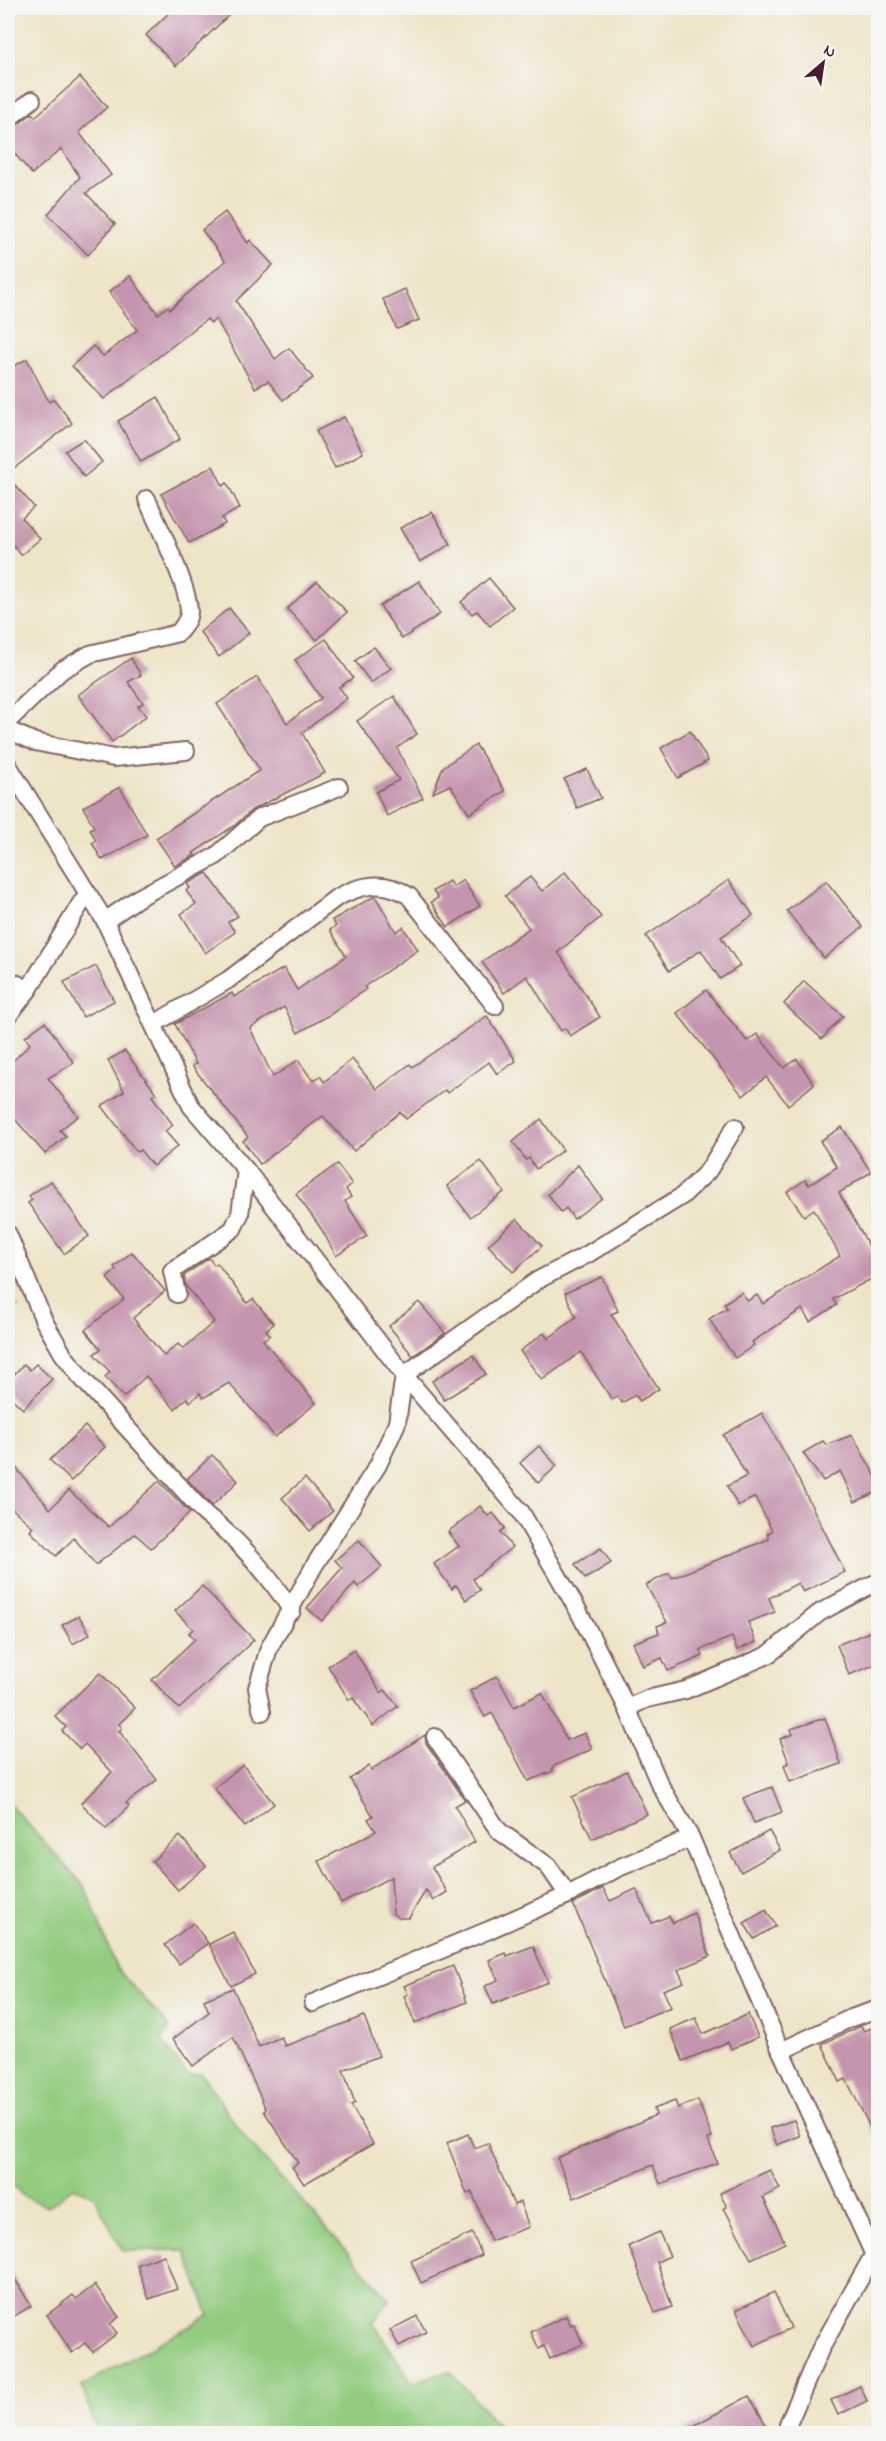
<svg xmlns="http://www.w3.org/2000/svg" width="886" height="2441" font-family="'Indie Flower',sans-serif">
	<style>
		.green { fill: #93cc80; stroke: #6e7656; stroke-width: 1.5 }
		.building { fill: #c495ae }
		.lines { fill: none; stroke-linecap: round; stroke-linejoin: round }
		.minor-casing { stroke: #836462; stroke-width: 20 }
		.path { stroke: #836462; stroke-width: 4; stroke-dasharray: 4.5 4.5; stroke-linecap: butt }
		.minor { stroke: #fff; stroke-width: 16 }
	</style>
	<rect width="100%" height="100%" fill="#f6f6f2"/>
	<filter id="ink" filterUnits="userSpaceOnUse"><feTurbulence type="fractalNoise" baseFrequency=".0167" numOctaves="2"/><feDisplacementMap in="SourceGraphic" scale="12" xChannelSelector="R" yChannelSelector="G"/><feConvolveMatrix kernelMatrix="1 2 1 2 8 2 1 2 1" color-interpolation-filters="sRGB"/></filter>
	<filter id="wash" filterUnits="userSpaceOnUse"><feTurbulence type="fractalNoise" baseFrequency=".008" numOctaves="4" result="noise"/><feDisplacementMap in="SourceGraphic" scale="24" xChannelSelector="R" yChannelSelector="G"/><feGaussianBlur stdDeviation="1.35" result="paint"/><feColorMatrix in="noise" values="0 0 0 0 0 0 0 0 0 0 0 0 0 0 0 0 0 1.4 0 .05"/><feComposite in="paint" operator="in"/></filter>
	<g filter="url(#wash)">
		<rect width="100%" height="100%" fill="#eee4c8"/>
		<path class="green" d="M8 1802 85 1887 117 1969 170 2027 161 2039 188 2075 201 2073 246 2139 390 2299 373 2323 412 2382 450 2371 505 2433H97L82 2386 209 2315 185 2250 123 2251 93 2195 73 2187 48 2207 23 2196 8 2180Z"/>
		<g id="blocks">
			<g class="building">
				<path d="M174 8H236L176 66 146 35Z"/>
				<path d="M80 77 107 107 79 132 111 175 86 193 115 224 88 255 48 214 80 177 61 149 32 174 8 146V129L15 127 32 113 35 117Z"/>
				<path d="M225 212 248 243 250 240 273 265 236 301 275 359 289 348 313 378 283 400 268 381 255 388 216 319 211 323 207 319 104 399 72 366 93 346 103 356 137 330 109 292 130 276 158 314 168 306 170 309 225 261 202 230Z"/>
				<path d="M405 289 419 320 397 329 383 299Z"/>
				<path d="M27 359 49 402 54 399 72 423 8 473V369Z"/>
				<path d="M158 397 180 439 141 462 118 421Z"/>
				<path d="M344 417 363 453 335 468 316 431Z"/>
				<path d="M84 439 102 462 84 477 65 451Z"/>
				<path d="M213 466 223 486 227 483 240 508 222 518 225 524 189 543 161 494Z"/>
				<path d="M8 477 34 507 22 518 40 539 21 555 8 539Z"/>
				<path d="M432 512 451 544 420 562 400 528Z"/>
				<path d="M489 578 513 607 490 626 477 611 472 614 461 602Z"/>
				<path d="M317 581 347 612 317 640 287 609Z"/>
				<path d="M419 581 440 614 402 639 380 606Z"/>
				<path d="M229 608 249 633 219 657 200 632Z"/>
				<path d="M326 639 353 678 339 687 347 698 302 733 325 773 252 810 234 826 193 853 195 855 175 866 156 838 260 770 217 704 257 677 287 723 321 698 295 660Z"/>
				<path d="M374 647 391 668 371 683 355 661Z"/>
				<path d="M131 658 141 675 128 682 143 703 138 706 146 716 112 742 78 695Z"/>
				<path d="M394 696 417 734 397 748 423 798 387 816 376 792 399 780 357 721Z"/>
				<path d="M690 731 708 761 678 778 661 748Z"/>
				<path d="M476 745 505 791 469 814 450 785 433 793 443 767Z"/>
				<path d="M587 769 601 798 577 808 564 779Z"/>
				<path d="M120 787 147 835 102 860 92 843 96 841 90 829 94 827 83 807Z"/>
				<path d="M565 872 601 917 558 952 600 1017 570 1036 565 1028 561 1031 527 976 504 993 482 962 529 928 505 896 530 877 542 891Z"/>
				<path d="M207 873 238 916 228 922 235 932 205 953 181 914 196 904 186 891 190 888 187 884Z"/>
				<path d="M463 880 480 906 448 927 431 902 438 898 433 891 449 881 453 887Z"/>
				<path d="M729 880 753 915 721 937 740 966 720 979 701 950 669 971 646 936Z"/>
				<path d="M826 881 863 927 824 958 787 911Z"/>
				<path d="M375 896 396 932 403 927 418 950 371 982 364 987 366 989 331 1014 298 1033 284 1007 250 1028 273 1077 298 1060 313 1081 320 1076 324 1082 352 1059 377 1089 410 1064 412 1067 487 1016 516 1061 497 1074 489 1062 447 1093 445 1090 406 1119 400 1112 354 1151 323 1116 260 1164 243 1141 248 1137 192 1066 196 1064 175 1024 232 993 234 997 284 968 297 990 346 956 330 930 336 926 332 920Z"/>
				<path d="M96 966 114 1001 83 1017 64 982Z"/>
				<path d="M804 981 843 1016 822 1039 784 1004Z"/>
				<path d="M706 990 747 1041 757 1034 784 1068 797 1059 814 1084 788 1105 766 1077 743 1096 677 1013Z"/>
				<path d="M45 1022 74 1063 48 1078 78 1116 60 1130 66 1136 45 1154 8 1111V1066L30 1044 25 1037Z"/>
				<path d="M125 1051 156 1093 152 1096 173 1125 165 1131 178 1146 153 1166 140 1150 137 1152 102 1106 124 1091 108 1060Z"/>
				<path d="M541 1119 563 1150 536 1169 529 1158 526 1160 513 1142Z"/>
				<path d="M842 1127 871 1172 839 1193 879 1264V1275L833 1299 837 1305 810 1322 802 1309 752 1342 754 1345 735 1358 709 1319 727 1308 724 1303 742 1292 747 1301 757 1295 763 1304 840 1256 814 1209 804 1216 787 1192 805 1180 809 1185 837 1167 820 1141Z"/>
				<path d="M481 1161 504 1192 470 1217 447 1186Z"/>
				<path d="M337 1164 352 1184 346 1189 351 1197 345 1201 367 1236 336 1256 322 1230 296 1194Z"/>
				<path d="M578 1165 602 1198 574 1219 566 1208 561 1212 548 1194Z"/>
				<path d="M51 1181 89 1236 64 1254 28 1203 32 1200 29 1196Z"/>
				<path d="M517 1219 542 1246 513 1272 488 1245Z"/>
				<path d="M132 1252 165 1291 133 1318 164 1356 178 1344 183 1349 214 1322 186 1286 184 1276 209 1258 214 1265 217 1263 247 1303 253 1299 274 1324 266 1330 270 1335 263 1340 316 1403 275 1437 229 1383 203 1398 200 1393 190 1402 187 1398 175 1409 146 1376 124 1397 105 1377 110 1372 94 1354 101 1349 85 1330 124 1299 107 1278 116 1270 114 1267Z"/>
				<path d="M602 1277 618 1311 611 1314 659 1389 640 1401 635 1395 622 1403 618 1396 612 1400 581 1352 542 1380 520 1351 544 1333 548 1339 576 1317 565 1293Z"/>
				<path d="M419 1302 445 1333 413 1356 389 1326Z"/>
				<path d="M473 1355 486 1374 444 1400 432 1381Z"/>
				<path d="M24 1364 30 1370 36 1364 52 1379 23 1409 8 1395V1381Z"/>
				<path d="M762 1413 788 1459 845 1572 803 1592 798 1583 769 1598 775 1612 748 1622 756 1642 737 1650 732 1637 700 1650 703 1656 668 1671 662 1658 643 1666 633 1643 659 1633 657 1626 667 1622 646 1585 669 1573 672 1578 769 1539 767 1534 772 1531 755 1497 738 1506 727 1486 747 1476 723 1435Z"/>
				<path d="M85 1426 105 1447 71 1481 50 1460Z"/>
				<path d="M852 1435 879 1482V1491L855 1502 840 1471 823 1481 803 1453 823 1441 826 1445Z"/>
				<path d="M539 1446 557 1466 538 1483 520 1463Z"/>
				<path d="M212 1455 238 1481 212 1506 187 1479Z"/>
				<path d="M8 1458 50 1509 69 1490 109 1527 159 1481 190 1513 151 1548 135 1534 96 1565 74 1538 56 1556 30 1531 33 1527 8 1505Z"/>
				<path d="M305 1478 333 1511 310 1531 282 1498Z"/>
				<path d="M480 1506 488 1516 493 1513 505 1528 500 1532 512 1547 473 1579 480 1590 466 1600 456 1585 452 1589 434 1564 459 1546 448 1532Z"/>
				<path d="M359 1540 382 1567 358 1587 355 1583 322 1621 307 1608 342 1568 335 1560Z"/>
				<path d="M601 1548 611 1563 585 1579 575 1564Z"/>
				<path d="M202 1586 254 1640 179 1709 152 1680 195 1639 189 1633 193 1629 175 1611Z"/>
				<path d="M79 1616 90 1634 73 1644 62 1625Z"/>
				<path d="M879 1628V1663L849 1675 837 1645Z"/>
				<path d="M354 1650 381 1693 385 1690 398 1706 373 1726 353 1698 349 1700 328 1666Z"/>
				<path d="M100 1673 135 1708 119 1724 122 1728 119 1731 157 1780 126 1803 129 1806 106 1829 81 1803 112 1772 85 1744 80 1749 62 1731 66 1727 55 1716Z"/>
				<path d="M497 1676 514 1707 542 1693 567 1740 585 1733 592 1749 552 1767 553 1771 528 1781 492 1713 485 1717 470 1691Z"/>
				<path d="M825 1718 841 1764 790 1782 784 1765 789 1763 780 1739 793 1734 791 1729Z"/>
				<path d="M425 1735 426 1743 465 1800 455 1806 475 1842 432 1867 447 1892 433 1901 426 1890 409 1918H399L393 1914 391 1877 341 1903 319 1861 376 1831 368 1819 373 1816 350 1779 369 1766 371 1770Z"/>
				<path d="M243 1765 274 1804 245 1827 214 1788Z"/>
				<path d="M627 1771 647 1814 592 1839 572 1797Z"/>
				<path d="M772 1787 782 1812 754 1823 743 1798Z"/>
				<path d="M769 1831 780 1850 741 1872 730 1853Z"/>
				<path d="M180 1836 206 1866 178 1890 152 1861Z"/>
				<path d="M603 1888 610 1901 636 1889 652 1923 669 1916 673 1923 694 1913 710 1956 678 1970 684 1982 663 1990 671 2007 624 2026 573 1904Z"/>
				<path d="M766 1910 776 1926 754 1939 744 1923Z"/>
				<path d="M193 1923 208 1943 179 1964 165 1945Z"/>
				<path d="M233 1932 255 1974 231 1986 209 1944Z"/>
				<path d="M533 1946 548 1982 493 2004 485 1986 498 1980 489 1960 506 1953 507 1956Z"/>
				<path d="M453 1966 467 2002 415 2023 404 1996 408 1994 404 1986Z"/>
				<path d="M233 1988 259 2047 281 2037 285 2046 364 2016 379 2056 343 2070 355 2103 351 2105 373 2144 304 2184 292 2167 298 2163 264 2111 266 2109 233 2037 193 2066 173 2039 209 2012 204 2000Z"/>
				<path d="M748 2014 758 2037 731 2049 728 2042 683 2061 670 2029 696 2018 703 2034Z"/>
				<path d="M879 2025V2145L846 2079 840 2082 822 2044 861 2026 864 2031Z"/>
				<path d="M698 2100 712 2137 708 2139 717 2163 660 2184 653 2165 574 2198 557 2158 656 2115 654 2109 675 2101 678 2108Z"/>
				<path d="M794 2120 800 2136 777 2145 770 2128Z"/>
				<path d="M468 2134 474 2148 488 2143 514 2205 520 2202 529 2227 491 2241 472 2192 467 2194 447 2143Z"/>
				<path d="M770 2170 780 2189 763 2197 785 2243 751 2259 724 2208 727 2207 720 2193Z"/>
				<path d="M659 2232 670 2256 657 2262 672 2307 655 2313 629 2246Z"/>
				<path d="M472 2233 482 2255 421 2283 411 2261Z"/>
				<path d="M164 2255 177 2289 149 2299 137 2265Z"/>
				<path d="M8 2267 31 2306 8 2320Z"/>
				<path d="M95 2285 119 2317 110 2324 117 2333 93 2352 85 2343 72 2353 47 2315 73 2295 76 2299Z"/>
				<path d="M774 2292 791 2328 754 2346 736 2310Z"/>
				<path d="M417 2316 426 2332 399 2346 390 2330Z"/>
				<path d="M566 2316 571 2325 574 2324 583 2344 550 2359 544 2346 539 2349 531 2332Z"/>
				<path d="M860 2386 867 2401 838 2415 831 2400Z"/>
				<path d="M749 2396 771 2433H680Z"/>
			</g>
		</g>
	</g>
	<g filter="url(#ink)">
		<use href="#blocks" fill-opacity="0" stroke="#836462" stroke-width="1.5"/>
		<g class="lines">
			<defs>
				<g id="minor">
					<path d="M8 119 32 100"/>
					<path d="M8 721 62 670 90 654 178 633C183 627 188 621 189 613 190 588 157 524 147 499"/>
					<path d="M8 730 35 742 114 758 186 751"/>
					<path d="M8 765 105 921 191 1106 246 1170 404 1375 521 1512 579 1612 627 1708 659 1783 691 1838 781 2051 878 2264"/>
					<path d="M105 921 138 898 216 856 259 818 339 787"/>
					<path d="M8 980 29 989"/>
					<path d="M8 1016 29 989 81 903 89 895"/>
					<path d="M154 1024 228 980 336 898C360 885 384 879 409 896L495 1006"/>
					<path d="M8 1234 44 1321 63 1354 79 1375 205 1514C239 1540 268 1574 292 1611"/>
					<path d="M177 1294 172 1271 233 1229 240 1214 246 1170"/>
					<path d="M627 1708 647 1699 686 1690 768 1655 819 1613 873 1584"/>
					<path d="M262 1712 257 1688 269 1648 314 1566 378 1465 397 1423 404 1375 538 1280 588 1254 682 1196 708 1171 735 1127"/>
					<path d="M435 1737 499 1831 548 1866 568 1895"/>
					<path d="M313 2003 489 1930 568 1895 618 1868 691 1838"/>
					<path d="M781 2051 851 2018 878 2009"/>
					<path d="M788 2434V2424L820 2350 875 2252 878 2251"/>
				</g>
			</defs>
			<use href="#minor" class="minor-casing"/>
			<path class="path" d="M8 1298 16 1303"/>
			<use href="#minor" class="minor"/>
		</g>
	</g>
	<rect width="886" height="2441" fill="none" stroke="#f6f6f2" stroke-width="30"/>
	<g transform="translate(823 63) rotate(29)" stroke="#f6f6f2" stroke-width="4.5" paint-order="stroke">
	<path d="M0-4.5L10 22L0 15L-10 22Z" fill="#4a1f2b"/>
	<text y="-9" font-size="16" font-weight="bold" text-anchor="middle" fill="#4a1f2b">N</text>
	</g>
</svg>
